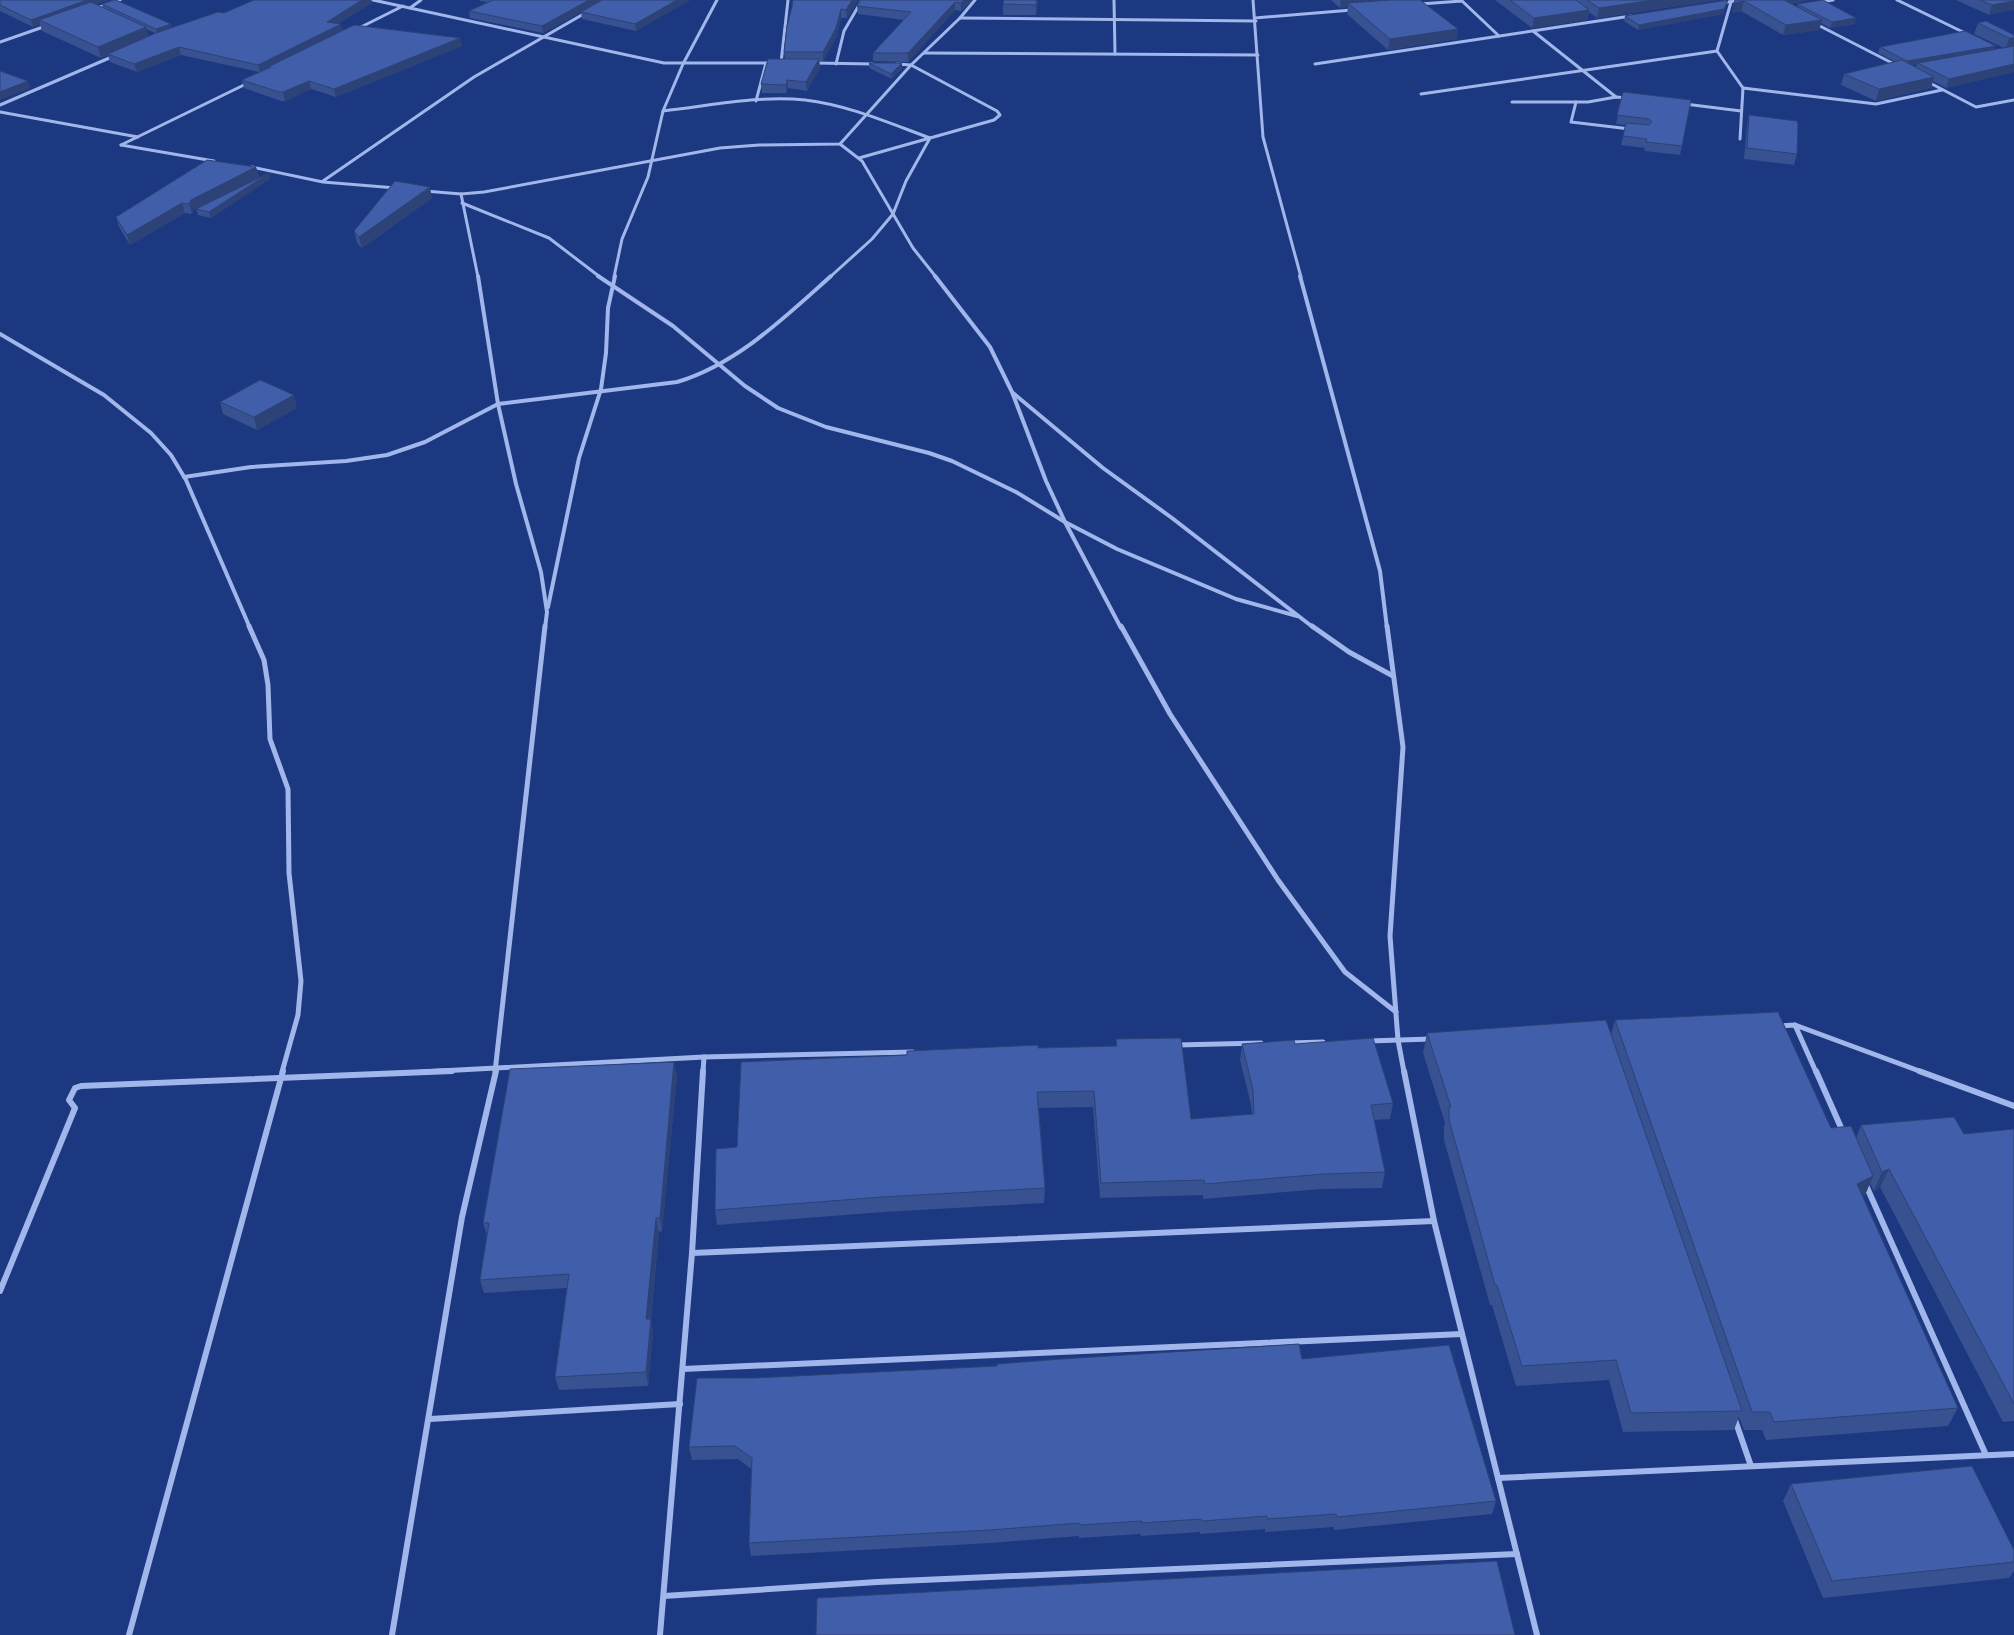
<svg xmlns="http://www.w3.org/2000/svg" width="2014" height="1635" font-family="Manrope,sans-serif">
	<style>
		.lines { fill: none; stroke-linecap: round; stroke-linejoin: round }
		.minor-far3 { stroke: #a1b6ea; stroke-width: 3 }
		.minor-far2 { stroke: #a1b6ea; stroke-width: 4 }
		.minor-far1 { stroke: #a1b6ea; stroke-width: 5 }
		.minor { stroke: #a1b6ea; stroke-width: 6 }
		.wall { fill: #375191; fill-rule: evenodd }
		.shaded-wall { fill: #2d4276 }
		.building { fill: #405ea9; stroke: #2d4276 }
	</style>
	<rect width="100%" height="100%" fill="#1c3881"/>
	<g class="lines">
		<g class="minor-far3">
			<path d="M373 0 664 63H773"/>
			<path d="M1114 0 1115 54"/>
			<path d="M1253 0 1263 137 1301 277"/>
			<path d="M1897 0 1965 33"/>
			<path d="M1820 2 1833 0"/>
			<path d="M1721 3 1741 0"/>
			<path d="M1420 4 1462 1 1499 36"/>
			<path d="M410 8 421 0"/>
			<path d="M94 9 120 0"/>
			<path d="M960 18 1256 21"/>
			<path d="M1255 18 1352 10"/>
			<path d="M1814 23 1896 65"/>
			<path d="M359 28 403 6"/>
			<path d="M1533 31 1616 97"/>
			<path d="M0 42 46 26"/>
			<path d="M1717 51 1743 88 1740 139"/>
			<path d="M1717 51 1731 2"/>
			<path d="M924 53 1258 55"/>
			<path d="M781 63 788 0"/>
			<path d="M814 63 873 64"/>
			<path d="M836 64 844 31 862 0"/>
			<path d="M1315 64 1631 16"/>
			<path d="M1928 82 1976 107 2014 100"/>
			<path d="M1743 88 1876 104 1942 90"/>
			<path d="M1421 94 1717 51"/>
			<path d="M756 101 766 63"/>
			<path d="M1512 102H1588L1616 97 1627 98"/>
			<path d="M1576 102 1571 122 1630 129"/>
			<path d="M1685 104 1741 111"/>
			<path d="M0 105 114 56"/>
			<path d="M663 111C710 106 758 95 805 100 848 105 889 123 930 138L906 181 893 214 872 239 830 277"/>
			<path d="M0 112 138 137"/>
			<path d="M840 144 862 161 913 248 936 277"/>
			<path d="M121 145 214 161"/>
			<path d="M121 145 248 83"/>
			<path d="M859 158 994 120 1000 115 997 111 911 65 897 64"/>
			<path d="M252 167 323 182 396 188"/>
			<path d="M323 181 474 77 587 12"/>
			<path d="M425 191 461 194 484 192 720 148 759 145 840 144 911 65 960 18 975 0"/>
			<path d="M461 194 478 277"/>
			<path d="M462 203 549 238 600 277"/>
			<path d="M614 277 622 239 648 177 663 111 683 64 717 0"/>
		</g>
		<g class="minor-far2">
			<path d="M478 276 498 404 516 484 541 572 547 612 545 628"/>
			<path d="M598 276 673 326 745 386 778 408 826 427 929 453 952 461 1016 492 1065 522 1117 549 1236 599 1297 616"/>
			<path d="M935 276 990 347 1012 392 1046 481 1065 522 1121 628"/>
			<path d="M1300 276 1380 571 1387 628"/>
			<path d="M0 334 104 395 151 433 171 455 186 480 250 628"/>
			<path d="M1013 393 1103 468 1172 518 1314 628"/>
			<path d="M184 477 251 467 346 461 387 455 425 442 498 404 677 382C737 364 785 317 831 276"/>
			<path d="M548 607 579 458 601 389 606 353 608 308 615 276"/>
		</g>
		<g class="minor-far1">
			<path d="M249 626 264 660 268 685 270 739 288 789 289 873 301 981 298 1015 282 1072"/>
			<path d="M1121 626 1170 714 1278 880 1345 972 1396 1012"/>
			<path d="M1312 626 1349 652 1393 676"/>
			<path d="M1387 626 1403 747 1390 936 1398 1040 1404 1072"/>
			<path d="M1795 1025 1816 1072"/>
			<path d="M1779 1026 1795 1025 1922 1072"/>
			<path d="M1369 1041 1431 1039"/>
			<path d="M1289 1043 1323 1042"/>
			<path d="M1177 1045 1261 1043"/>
			<path d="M421 1072 704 1057 913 1052"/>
			<path d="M495 1072 545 626"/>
			<path d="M703 1072 704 1057"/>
		</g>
		<g class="minor">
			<path d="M1404 1071 1434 1221 1537 1635"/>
			<path d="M1816 1071 1843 1132"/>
			<path d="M1919 1071 2014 1106"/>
			<path d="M1865 1183 1986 1455"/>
			<path d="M692 1253 1434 1221"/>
			<path d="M0 1291 75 1108 69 1100 75 1088 81 1086 452 1071"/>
			<path d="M683 1369 1462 1334"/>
			<path d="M1734 1417 1751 1466"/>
			<path d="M430 1419 680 1404"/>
			<path d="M1498 1478 2014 1454"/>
			<path d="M664 1596 877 1582 1517 1554"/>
			<path d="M129 1635 283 1071"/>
			<path d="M392 1635 462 1217 496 1071"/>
			<path d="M660 1635 692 1253 703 1071"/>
		</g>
	</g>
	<g class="wall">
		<path d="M0 0H108L96 4 103 8 102 4 171 24 172 28 224 13 372 3 339 23 343 30 460 38 462 46 336 97 311 89 285 101H281L244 88 242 80 259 72 181 55 137 72 110 62 108 55 101 58 42 31 40 24 33 27 0 11ZM146 29 155 33 148 37Z"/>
		<path d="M480 0H690L636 31 582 19 581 12 583 11 543 33 470 18 469 11 488 2 480 1Z"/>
		<path d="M858 0 847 18H841L837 36 823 61H819L820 68 807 91 788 88 786 93H762L761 84 785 59 784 52 792 7Z"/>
		<path d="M861 0H972L961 11 955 10 908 62 873 61V53L904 20 858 14 857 6Z"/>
		<path d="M1038 0 1036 15H1003V4Z"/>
		<path d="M1331 0H1420L1457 39 1388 50 1347 14 1348 7 1340 8Z"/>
		<path d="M1495 0H1718L1597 18 1589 12 1587 20 1532 28Z"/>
		<path d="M1728 0 1723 14 1638 30 1624 21 1625 16Z"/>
		<path d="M1735 0H1810L1790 4 1797 7V4L1855 24 1830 28 1821 23 1819 30 1783 35 1741 11 1732 13Z"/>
		<path d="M1956 0H2014L1989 15Z"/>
		<path d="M1978 23 2014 35V72L1946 88 1933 81 1931 88 1876 101 1841 85 1844 74 1896 62 1878 53 1880 47 1994 50 2004 48 1974 34ZM1917 64 1916 67 1912 65Z"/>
		<path d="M869 63H902V68L892 79 869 68Z"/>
		<path d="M1623 92 1682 146 1680 155 1644 151 1645 148 1621 145 1626 125 1616 124Z"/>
		<path d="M1749 115 1797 154 1794 165 1744 159 1747 126Z"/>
		<path d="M256 167 259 177 193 210 192 214 185 213 130 245 119 227 116 217Z"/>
		<path d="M269 173 270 179 211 218 198 215 196 209Z"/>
		<path d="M432 198 362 248 357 243 354 231Z"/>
		<path d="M220 402 297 408 257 430 223 414Z"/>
		<path d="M1615 1020 1831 1128 1856 1138 1861 1125 1964 1134 2014 1129V1421L2003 1422 1880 1187 1874 1191 1870 1183 1865 1195 1863 1196 1958 1408 1948 1426 1766 1440 1762 1430H1744L1739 1417 1734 1430 1623 1432 1609 1380 1516 1386 1492 1305H1490L1444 1140V1127L1445 1123 1423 1053 1427 1033 1611 1034Z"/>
		<path d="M1116 1039 1191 1119 1252 1114 1251 1105 1240 1060 1242 1044H1295L1393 1103 1390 1119 1374 1120 1385 1172 1382 1188 1322 1189 1203 1199V1195L1100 1198 1093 1107 1039 1108 1045 1188 1044 1203 883 1212 717 1225 715 1210 737 1147 907 1055 1038 1048 1116 1046Z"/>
		<path d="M674 1062 677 1076 662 1231 659 1232 651 1319 653 1333 648 1386 559 1390 555 1377 567 1288 484 1293 480 1280 487 1235 483 1223Z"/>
		<path d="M1302 1359 1496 1501 1492 1514 1334 1530V1527L1265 1532V1529L1200 1534V1532L1141 1536 1140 1534 1079 1538V1536L991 1543 751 1556 749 1543 751 1469 738 1459 692 1460 689 1447 755 1378Z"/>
		<path d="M1791 1484 2014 1550V1571L2009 1578 1823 1598 1783 1501Z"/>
	</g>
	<g class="shaded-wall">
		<path d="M87 0H108L44 23 39 20 40 24 33 27 31 20Z"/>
		<path d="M362 0H371L372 3 328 30 327 22Z"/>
		<path d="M589 0H602L543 33 542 26Z"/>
		<path d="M677 0H690L636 31 635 24Z"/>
		<path d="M852 0H858L847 18 846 10Z"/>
		<path d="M964 0H972L961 11V3Z"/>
		<path d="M1037 0H1038L1036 15V5Z"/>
		<path d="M1341 0H1408L1348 3V7L1340 8Z"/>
		<path d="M1654 0H1718L1597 18 1599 8Z"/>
		<path d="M1728 0 1723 14 1638 30 1639 25Z"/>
		<path d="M1786 0H1810L1785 4Z"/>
		<path d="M1744 1 1741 11 1732 13 1734 3Z"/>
		<path d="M2014 1V10L1989 15 1992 5Z"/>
		<path d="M955 2V10L908 62V53Z"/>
		<path d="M841 9V18L837 36 823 61V52Z"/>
		<path d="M1589 10 1587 20 1532 28 1534 18Z"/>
		<path d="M1856 18 1855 24 1830 28 1832 22Z"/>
		<path d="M1822 20 1819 30 1783 35 1786 25Z"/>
		<path d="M171 24 172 29 157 34 156 29Z"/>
		<path d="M341 24 343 32 268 67 269 68 260 73 258 65Z"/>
		<path d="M146 27 149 38 108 54V55L101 58 98 47Z"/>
		<path d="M1458 29 1457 39 1388 50 1390 39Z"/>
		<path d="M460 38 462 46 336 97 334 89Z"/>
		<path d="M2009 38H2014V48L2006 49Z"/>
		<path d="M1996 46 1994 51 1918 63 1917 64 1905 66 1907 61Z"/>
		<path d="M179 47 181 55 137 72 134 64Z"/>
		<path d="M819 59 820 68 807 91 806 82Z"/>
		<path d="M902 63V68L892 79 891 74Z"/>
		<path d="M2014 64V72L1946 88 1949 79Z"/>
		<path d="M1934 77 1931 88 1876 101 1879 89Z"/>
		<path d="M787 80 788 88 786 93V85Z"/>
		<path d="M28 81 31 88 0 100V92Z"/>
		<path d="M309 81 311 89 285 101 283 92Z"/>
		<path d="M256 167 259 177 193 210 192 214 189 204 191 200Z"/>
		<path d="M269 173 270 179 211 218 209 212Z"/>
		<path d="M430 187 432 198 362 248 359 237Z"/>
		<path d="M182 203 185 213 130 245 127 235Z"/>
		<path d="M294 395 297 408 257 430 254 417Z"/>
		<path d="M674 1062 677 1076 662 1231 660 1218Z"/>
		<path d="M1889 1169 1880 1187 1874 1191 1882 1172Z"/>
		<path d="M1873 1176 1865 1195 1849 1203 1857 1184Z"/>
		<path d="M656 1218 659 1232 649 1333 646 1319Z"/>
		<path d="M651 1319 653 1333 648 1386 646 1372Z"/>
	</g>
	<g class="building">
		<path d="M0 0H87L31 20 0 5Z"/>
		<path d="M114 0H116L171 24 156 29 102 4Z"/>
		<path d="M254 0H362L327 22 341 24 258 65 179 47 134 64 108 54 156 33 218 12 224 13Z"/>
		<path d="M493 0H589L542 26 469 11Z"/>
		<path d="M602 0H677L635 24 581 12Z"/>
		<path d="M793 0H852L846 10 841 9 836 28 823 52H784L787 26 792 7Z"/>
		<path d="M861 0H964L961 3 955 2 908 53H873L911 12 857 6Z"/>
		<path d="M1004 0H1037L1036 5 1003 4Z"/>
		<path d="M1390 0H1420L1458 29 1390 39 1348 3Z"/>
		<path d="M1510 0H1576L1589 10 1534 18Z"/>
		<path d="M1587 0H1654L1599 8Z"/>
		<path d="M1728 0 1724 9 1639 25 1625 16Z"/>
		<path d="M1735 0H1782L1786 1 1822 20 1786 25 1744 1 1734 3Z"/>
		<path d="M1823 0 1856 18 1832 22 1797 4Z"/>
		<path d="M1980 0H2014V1L1992 5Z"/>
		<path d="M91 2 146 27 98 47 39 20Z"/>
		<path d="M1986 21 2014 35V38H2009L1978 23Z"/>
		<path d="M354 25 460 38 334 89 309 81 283 92H279L242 80 271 67H268Z"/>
		<path d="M1965 31 1996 46 1907 61 1880 47Z"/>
		<path d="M2014 46V64L1949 79 1918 63Z"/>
		<path d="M768 59H819L806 82 787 80 786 85 761 84Z"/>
		<path d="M1902 60 1934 77 1879 89 1844 74Z"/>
		<path d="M869 63H902L891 74Z"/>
		<path d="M0 71 28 81 0 92Z"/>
		<path d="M1623 92 1691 100 1682 146 1646 142 1647 139 1623 136 1626 123 1649 125 1652 122 1649 119 1617 115Z"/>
		<path d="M1749 115 1797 121 1798 124 1797 154 1747 148Z"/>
		<path d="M207 160 256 167 191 200 189 204 182 203 127 235 116 217Z"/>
		<path d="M269 173 209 212 196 209Z"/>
		<path d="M395 181 430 187 359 237 354 231Z"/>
		<path d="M260 380 294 395 254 417 220 402Z"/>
		<path d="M1778 1012 1831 1128 1851 1126 1873 1176 1857 1184 1958 1408 1774 1422 1770 1412H1752L1615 1020Z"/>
		<path d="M1606 1020 1742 1411 1631 1413 1616 1360 1522 1366 1497 1285H1495L1449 1120V1107H1451L1427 1033Z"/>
		<path d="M1181 1038 1191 1119 1254 1114 1253 1090 1242 1044 1294 1040 1295 1044 1373 1038 1393 1103 1371 1105 1385 1172 1324 1174 1205 1184 1204 1180 1101 1183 1094 1091 1037 1092 1045 1188 882 1197 715 1210 716 1149 737 1147 741 1062 907 1055V1051L1038 1045V1048L1117 1046 1116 1039Z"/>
		<path d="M674 1062 660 1218H656L646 1319H651L646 1372 555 1377 569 1274 480 1280 489 1223H483L510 1069Z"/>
		<path d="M1954 1117 1964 1134 2014 1129V1404L1889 1169 1882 1172 1861 1125Z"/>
		<path d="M1299 1344 1302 1359 1449 1345 1496 1501 1337 1517 1336 1514 1267 1519V1516L1202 1521 1201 1519 1142 1523V1521L1080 1525 1079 1523 990 1530 749 1543 752 1458 735 1446 689 1447 697 1378H755L997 1366V1364L1061 1359Z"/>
		<path d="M1972 1466 2014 1550V1562L1832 1581 1791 1484Z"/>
		<path d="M1497 1561 1515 1635H816L817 1598Z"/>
	</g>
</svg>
